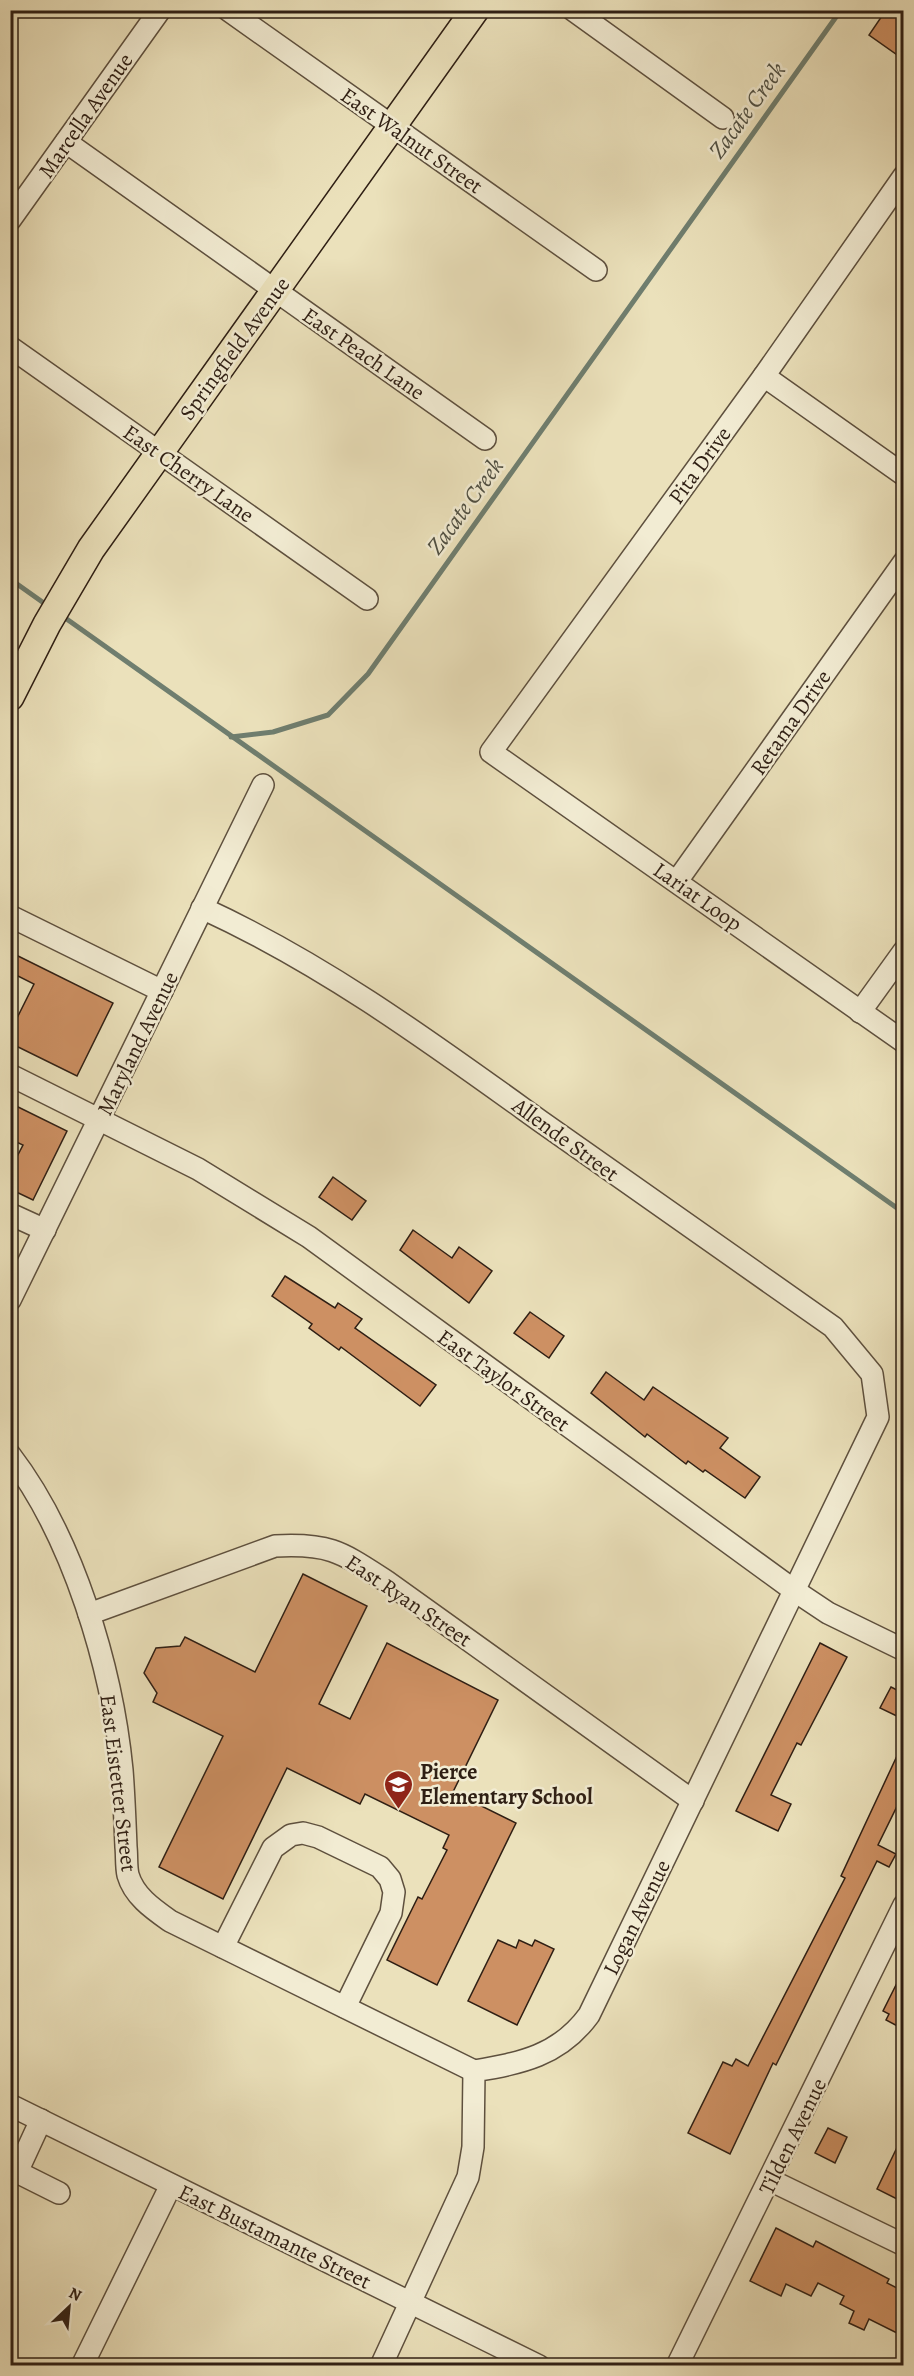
<svg xmlns="http://www.w3.org/2000/svg" width="914" height="2376" font-family="Alegreya,serif">
	<style>
		.lines { fill: none; stroke-linecap: round; stroke-linejoin: round }
		.stream { stroke: #6f7e6f; stroke-width: 5 }
		.building { fill: #cd9063; stroke: #2f1f14; stroke-width: 1.5 }
		.minor-casing { stroke: #5e503e; stroke-width: 24 }
		.major-casing { stroke: #2f1f14; stroke-width: 30 }
		.minor { stroke: #f2ecd3; stroke-width: 21 }
		.major { stroke: #ebe1bb; stroke-width: 27 }
		.labels { text-anchor: middle; stroke-width: 5; stroke-linejoin: round; paint-order: stroke }
		.street-label { font-size: 22px; fill: #2f1f14; stroke: #f2ecd3 }
		.poi-label { font-size: 22px; font-weight: bold; fill: #2f1f14; stroke: #f2ecd3; text-anchor: start }
		.water-label { font-size: 24px; font-style: italic; fill: #4f4f42; stroke: #f2ecd3 }
	</style>
	<rect width="100%" height="100%" fill="#ebe1bb"/>
	<filter id="stains"><feTurbulence type="fractalNoise" baseFrequency=".00333" numOctaves="4"/><feColorMatrix values="0 0 0 0 .2 0 0 0 0 .09 0 0 0 0 .02 0 0 0 .5 -.17"/></filter>
	<radialGradient id="worn" r=".72"><stop offset=".6" stop-color="#630" stop-opacity="0"/><stop offset="1" stop-color="#630" stop-opacity=".3"/></radialGradient>
	<g class="lines">
		<g class="stream">
			<path d="M10 579 48 606"/>
			<path d="M61 615 904 1213"/>
			<path d="M231 737 273 732 328 715 368 674 841 10"/>
		</g>
	</g>
	<g class="building">
		<path d="M886 10H892L903 18V59L869 35Z"/>
		<path d="M10 952 113 1003 77 1076 10 1043V1032L34 984 10 972Z"/>
		<path d="M10 1103 67 1131 33 1200 10 1189V1170L23 1145 10 1139Z"/>
		<path d="M333 1177 366 1201 352 1220 319 1197Z"/>
		<path d="M413 1230 452 1258 459 1247 492 1271 469 1303 400 1250Z"/>
		<path d="M285 1276 335 1308 338 1303 362 1319 355 1328 436 1385 420 1406 341 1347 339 1350 309 1328 312 1324 272 1296Z"/>
		<path d="M530 1312 564 1336 549 1358 514 1333Z"/>
		<path d="M606 1372 644 1400 653 1387 728 1438 720 1448 760 1477 745 1498 705 1470 703 1472 688 1461 686 1464 647 1434 645 1437 591 1393Z"/>
		<path d="M303 1574 367 1606 319 1704 350 1719 387 1643 498 1700 453 1792 516 1823 437 1985 387 1960 418 1897 422 1899 447 1850 443 1848 449 1835 365 1794 360 1804 287 1768 223 1899 159 1867 223 1736 153 1702 157 1693 144 1673 156 1648 180 1646 185 1637 255 1672Z"/>
		<path d="M820 1643 847 1657 801 1745 797 1743 771 1795 791 1804 778 1831 736 1811Z"/>
		<path d="M891 1687 903 1693V1719L880 1708Z"/>
		<path d="M903 1743V1794L878 1845 896 1854 889 1867 877 1861 776 2065 773 2063 730 2154 688 2133 723 2062 732 2066 736 2059 748 2066 845 1878 841 1876Z"/>
		<path d="M498 1940 516 1948 519 1940 532 1946 535 1940 554 1949 517 2025 468 2001Z"/>
		<path d="M903 1971V2029L886 2020 889 2014 883 2011Z"/>
		<path d="M828 2128 847 2137 835 2163 815 2153Z"/>
		<path d="M903 2135V2202L877 2189Z"/>
		<path d="M776 2228 813 2247 816 2241 889 2279 887 2283 903 2291V2336L869 2319 864 2330 849 2323 854 2311 840 2304 844 2296 818 2283 811 2296 786 2284 781 2296 750 2281Z"/>
	</g>
	<g class="lines">
		<defs>
			<g id="minor">
				<path d="M228 10 596 270"/>
				<path d="M573 10 723 118"/>
				<path d="M66 142 485 439"/>
				<path d="M904 176 764 376 491 752 904 1042"/>
				<path d="M10 220 160 10"/>
				<path d="M10 347 367 599"/>
				<path d="M764 376 904 475"/>
				<path d="M677 881 904 562"/>
				<path d="M202 908C326 965 433 1044 543 1123 639 1191 736 1259 833 1327L872 1374 878 1417 589 2015C559 2056 521 2063 474 2071L473 2147 468 2177 381 2366"/>
				<path d="M10 916 162 991"/>
				<path d="M860 1012 904 951"/>
				<path d="M10 1075 198 1169 309 1237 795 1591 828 1613 904 1650"/>
				<path d="M10 1214 45 1230"/>
				<path d="M10 1300 263 785"/>
				<path d="M10 1455C73 1537 112 1667 122 1770 124 1795 125 1822 126 1847 127 1856 126 1866 128 1875 134 1896 153 1909 170 1921L474 2071"/>
				<path d="M89 1614 275 1546C330 1543 341 1552 386 1581L693 1801"/>
				<path d="M223 1947 273 1848 291 1835 303 1833 318 1837 380 1867 390 1879 394 1892 391 1913 345 2007"/>
				<path d="M10 2105 539 2366"/>
				<path d="M41 2120 17 2172 59 2193"/>
				<path d="M770 2180 904 2245"/>
				<path d="M82 2366 171 2185"/>
				<path d="M677 2366 904 1905"/>
			</g>
			<path id="major" d="M10 697 47 624 91 549 475 10"/>
		</defs>
		<use href="#minor" class="minor-casing"/>
		<use href="#major" class="major-casing"/>
		<use href="#minor" class="minor"/>
		<use href="#major" class="major"/>
	</g>
	<defs>
		<symbol id="school-pin" viewBox="-11 -11 22 30"><path d="M0 17L-7.5 6A9.5 9.5 0 1 1 7.5 6Z" fill="#8f2418" stroke="#f2ecd3"/><path d="M0-5L7-2L0 1L-7-2ZM-4 1L0 2.5L4 1V4Q0 6-4 4Z" fill="#fff"/></symbol>
	</defs>
	<g fill-rule="evenodd">
		<use href="#school-pin" x="382" y="1768" width="33" height="45"/>
	</g>
	<g class="labels">
		<g class="street-label">
			<text transform="translate(85 115) rotate(-55)" y="8">Marcella Avenue</text>
			<text transform="translate(412 140) rotate(35)" y="8">East Walnut Street</text>
			<text transform="translate(234 348) rotate(-54)" y="8">Springfield Avenue</text>
			<text transform="translate(364 353) rotate(35)" y="8">East Peach Lane</text>
			<text transform="translate(699 465) rotate(-54)" y="8">Pita Drive</text>
			<text transform="translate(189 473) rotate(35)" y="8">East Cherry Lane</text>
			<text transform="translate(790 722) rotate(-55)" y="8">Retama Drive</text>
			<text transform="translate(698 896) rotate(35)" y="8">Lariat Loop</text>
			<text transform="translate(137 1043) rotate(-64)" y="8">Maryland Avenue</text>
			<text transform="translate(566 1139) rotate(36)" y="8">Allende Street</text>
			<text transform="translate(504 1380) rotate(36)" y="8">East Taylor Street</text>
			<text transform="translate(409 1600) rotate(34)" y="8">East Ryan Street</text>
			<text transform="translate(119 1783) rotate(83)" y="8">East Eistetter Street</text>
			<text transform="translate(636 1917) rotate(-64)" y="8">Logan Avenue</text>
			<text transform="translate(792 2136) rotate(-64)" y="8">Tilden Avenue</text>
			<text transform="translate(275 2236) rotate(26)" y="8">East Bustamante Street</text>
		</g>
		<g class="poi-label">
			<text x="420" y="1779">Pierce<tspan x="420" dy="25">Elementary School</tspan></text>
		</g>
		<g class="water-label">
			<text transform="translate(747 110) rotate(-54)" y="8">Zacate Creek</text>
			<text transform="translate(465 506) rotate(-54)" y="8">Zacate Creek</text>
		</g>
	</g>
	<rect width="914" height="2376" fill="none" stroke="#ebe1bb" stroke-width="36"/>
	<rect x="12" y="12" width="890" height="2352" fill="none" stroke="#2f1f14" stroke-width="3"/>
	<rect x="18" y="18" width="878" height="2340" fill="none" stroke="#2f1f14" stroke-width="1.5"/>
	<g transform="translate(69 2307) rotate(26)" stroke="#f2ecd3" stroke-width="4.5" paint-order="stroke">
	<path d="M0-4.5L10 22L0 15L-10 22Z" fill="#2f1f14"/>
	<text y="-9" font-size="16" font-weight="bold" text-anchor="middle" fill="#2f1f14">N</text>
	</g>
	<rect width="100%" height="100%" filter="url(#stains)"/>
	<rect width="100%" height="100%" fill="url(#worn)"/>
</svg>
